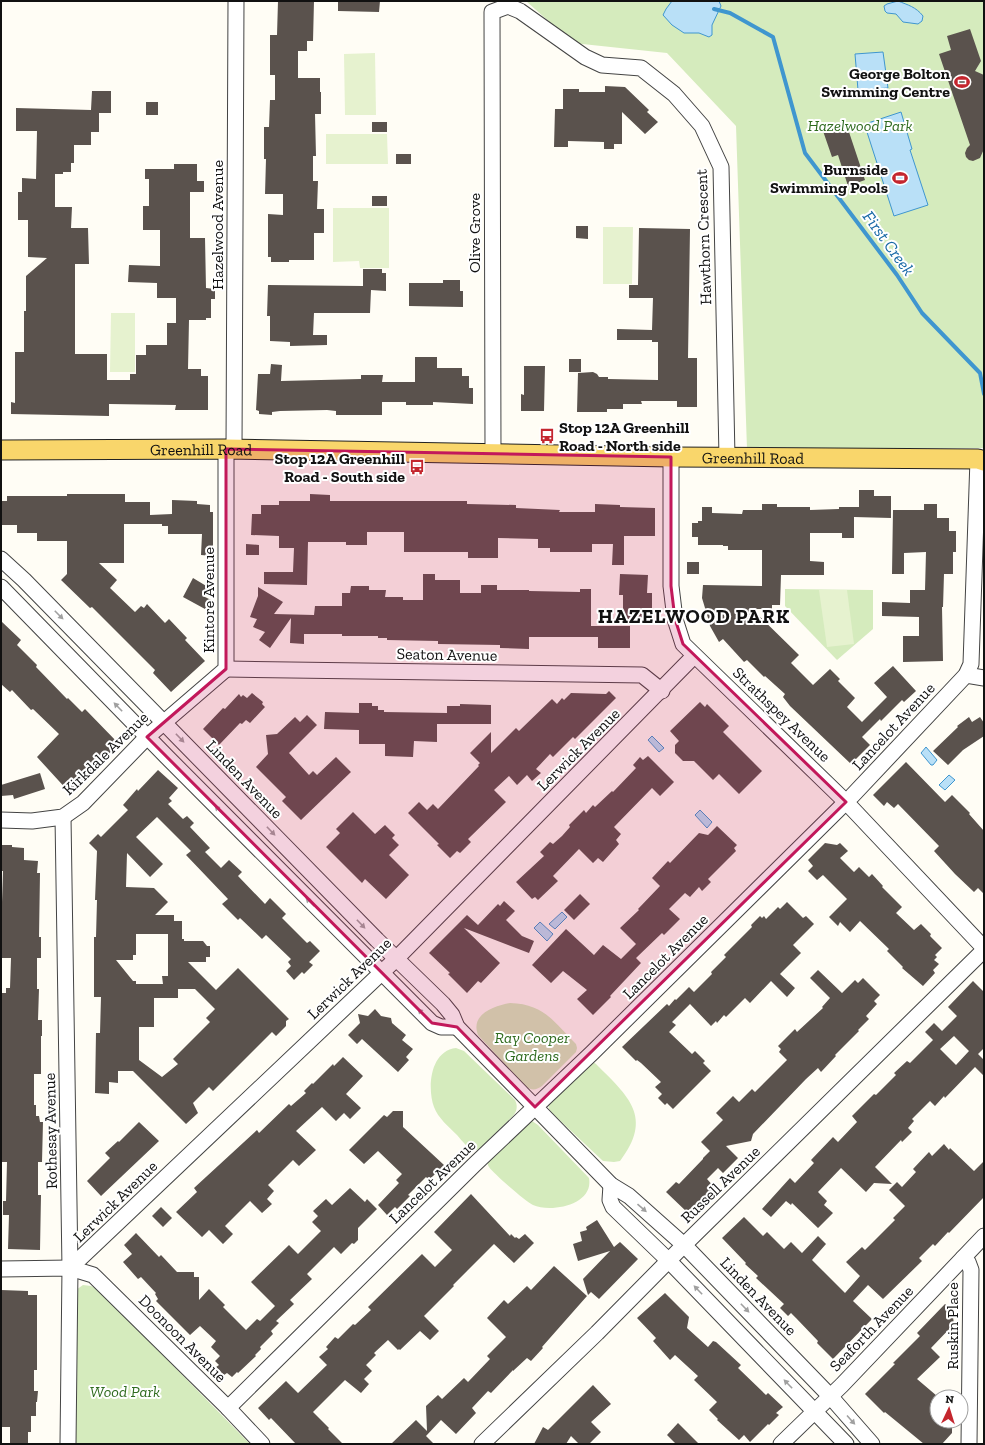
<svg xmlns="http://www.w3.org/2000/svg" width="985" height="1445" font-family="'Zilla Slab',serif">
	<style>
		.green { fill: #d5ebbd }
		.pitch { fill: #e6f2cf }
		.water { fill: #b9e0f7; stroke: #3f96cf }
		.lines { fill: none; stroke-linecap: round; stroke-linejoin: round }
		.stream { stroke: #3f96cf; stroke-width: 4 }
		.building { fill: #5a524d; fill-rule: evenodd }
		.minor-casing { stroke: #444; stroke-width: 17 }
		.major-casing { stroke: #222; stroke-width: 21 }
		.minor { stroke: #fff; stroke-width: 15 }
		.major { stroke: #f9d66b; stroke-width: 19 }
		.oneway { fill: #a0a0a0 }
		.marked { fill: #c2185b; fill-opacity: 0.2; stroke: #c2185b; stroke-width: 3; stroke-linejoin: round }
		.labels { text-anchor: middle; stroke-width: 4; stroke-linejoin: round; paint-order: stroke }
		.poi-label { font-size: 16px; font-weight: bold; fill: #111; stroke: #fff; text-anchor: end }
		.park-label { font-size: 16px; font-style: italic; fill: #2f6b1f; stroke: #fff }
		.street-label { font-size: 16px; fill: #111; stroke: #fff }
		.water-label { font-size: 17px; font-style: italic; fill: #1768a6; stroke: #fff }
		.district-label { font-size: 20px; font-weight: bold; letter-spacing: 1px; fill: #111; stroke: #fff }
	</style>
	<rect width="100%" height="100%" fill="#fffdf5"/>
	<g class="green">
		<path d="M526 1H984V448L747 449 736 126 667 53 573 43Z"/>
		<path d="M785 589 873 590V629L837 660 785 606Z"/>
		<path d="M510 1003C544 1004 554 1022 576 1044L577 1048 576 1052 542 1086C535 1091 531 1090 525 1086L478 1035C470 1014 494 1006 510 1003Z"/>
		<path d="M456 1048 464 1051 515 1100C518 1106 517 1111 513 1116L479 1149 476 1150C468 1149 462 1141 457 1135 449 1127 438 1118 434 1107 427 1088 430 1051 456 1048Z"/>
		<path d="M593 1062 596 1064C628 1096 654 1117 620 1161L614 1162 603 1161 552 1113 549 1109 548 1104Z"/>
		<path d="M532 1121 538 1125 589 1178C594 1205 551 1213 533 1205 526 1202 493 1173 489 1167 487 1164 488 1163 488 1161L529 1122Z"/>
		<path d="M83 1285 91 1286 99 1290 250 1444H73L76 1290Z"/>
	</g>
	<g class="pitch">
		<path d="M375 53 376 115H345L344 54Z"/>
		<path d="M326 134H387L388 164H326Z"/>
		<path d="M333 208H389V268H360L359 261 333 262Z"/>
		<path d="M603 227H633L632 284H603Z"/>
		<path d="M111 313H135V372H110Z"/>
		<path d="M819 590H847L854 644 827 647Z"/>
	</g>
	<g class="water">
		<path d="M672 1H719L721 6 712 25V35L709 37 699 33H684L672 25 663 15 666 9Z"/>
		<path d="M898 1C908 5 916 7 923 16L922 21 918 24 903 22 896 14 887 13 885 11 884 6 887 4Z"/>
		<path d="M883 52 888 88 858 90 855 54Z"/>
		<path d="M901 112 912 149 910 150 928 205 894 216 866 129 864 130 862 125Z"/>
		<path d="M652 736 664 748 659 752 648 740Z"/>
		<path d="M926 747 937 760 933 765H931L921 753Z"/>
		<path d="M949 775 955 780 945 790 939 785Z"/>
		<path d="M700 810 712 822 707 828 695 815Z"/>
		<path d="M562 912 567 917 555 929 549 924Z"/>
		<path d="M540 922 553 934 547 941 534 928Z"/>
	</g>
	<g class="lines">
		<path class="stream" d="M714 9 730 13 773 37 805 153 897 275 922 313 980 373 984 394"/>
	</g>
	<g class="building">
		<path d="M278 1H314L313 41H307V51H298V78H320V92H321V114H315L316 156H313V181H318L317 209H324V233H314V260H289V262H271V257H268V214L283 215V194H265L266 159H264V127H269L270 100H275V75H270V35H277Z"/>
		<path d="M338 1H380L379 12 338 11Z"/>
		<path d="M970 29 981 61 975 71 984 75V149L980 158 973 161 969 160 966 157 965 153 967 148 970 145 939 54 951 50 947 36Z"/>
		<path d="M605 86 625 87 649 110 647 112 658 122 645 134 622 112V144H614V149H604V142L568 141V147H554L555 109H563V89H579V92H605Z"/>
		<path d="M92 91H111V113H99V132H91V145H74V163H71V172H63V174H55V207H72L71 228H88L89 264H75V354H107V380H130V374H136V355H146V345H167V323H176V298H157V283L128 282 129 265 160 266V230H143V206H149V179H145V169H174V164H197V181H204V192H190V238H205L206 288 215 289V299H211V318H206V320H189L188 369H201V376H208V410H175L176 405 109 404V416L11 414V402L15 403V352H24V311H26V276L47 258 28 257V220H18V192H22V178L36 179 37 131H16V108L91 110Z"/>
		<rect x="146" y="102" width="12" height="13"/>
		<rect x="372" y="122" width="15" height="10"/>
		<path d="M846 123 865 180 848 186 838 155 832 157 823 131Z"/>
		<rect x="396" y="154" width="15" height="10"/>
		<rect x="372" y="196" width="15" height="10"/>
		<path d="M576 226H588V239L576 238Z"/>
		<path d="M639 228 690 229 688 358H697V407H677V401H641L642 404H623V409H607V412H577L578 373 593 372 597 374 599 377H608V379L658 380V342H652V340H617V329L652 330 653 298H629V285H638Z"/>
		<path d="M363 269H382V273H386V291L371 290 370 313H314L313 335H327V345L290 346V342L270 341V316H267L268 285 363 286Z"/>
		<path d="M443 280H460V291H463V307L409 306V283H443Z"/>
		<path d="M415 357H437V368H462V376H469V388H473V404L433 402V405H406V402H382V415H336V411L327 410 280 411 272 412V415L259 414V411L256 410 258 374H270L271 364 282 365 281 381 361 379V375H383L382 382H415Z"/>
		<rect x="569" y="359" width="12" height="13"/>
		<path d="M524 366H545L544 411H521V394L524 395Z"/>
		<path d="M859 490H874V496H891V518L854 517V538H842V533H810V561L824 562V575H781L780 605H772V609H752L799 655 791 663 813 685 830 669 840 679 838 681 855 698 847 707 862 722 887 697 874 683 893 666 916 691 904 702 902 700 881 721 880 719 862 737 870 745 851 764 790 706 783 697 785 694 765 676 764 677 747 660 744 662 723 639 719 642 710 626 708 618 702 598 703 585 762 586V550H728V546H723V545H698V537H692V523H698V521H702V507H712V513L742 514 743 510H762V504H777V507H810V510L839 509V507H859Z"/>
		<path d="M67 494H125V502H150V515L172 514V500L197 501V504L210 505V512H213V556L201 555 202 534H168V526H162V524H124V563H99L117 580 110 588 135 612 141 606 144 608 147 604 165 623 169 619 187 638 185 640 205 661 171 692 153 673 155 670 92 607 90 608 61 580 67 574V541H37V533H17V525H1V501H7V496H67Z"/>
		<path d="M310 494 330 495V501H467V504L516 505V508L560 510 559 512H595V504L620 505V507L655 508V536H624V565H612L613 544H592V552H550V548H538V539L498 538V558H468V552H404V532H367V545H346V542H308L307 585 264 584V572H293L294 548H279V536L251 535 252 514H261V505H279V501H310Z"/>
		<path d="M924 504H937V518H949V531H956V552H953V574H944L943 607H942L943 661 903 662V636H919V617L882 616V602L910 603V590H925L926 552 904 553V574H892L893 510H924Z"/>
		<path d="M246 544 259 545V555H246Z"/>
		<rect x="687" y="562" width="12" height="12"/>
		<path d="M423 574H435V580H460V593H481V585H497V590H529V591L580 592V589H591V626H630V648H598V637H529V649L500 648V645L438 644V641L387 640V638H378V636H342V634H304V644L290 643 291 618 270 648 259 640 265 632 253 627 257 619 250 617 258 596V587L283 602 274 614 314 615 315 606H342V593H350L351 586H369V590H386L385 597H403V600H423Z"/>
		<path d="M620 574 648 575 647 593H652V622L623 621V595H619Z"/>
		<path d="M193 578 208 587 203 596 211 600 205 609 183 597Z"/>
		<path d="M1 621 21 640 17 645 37 665 36 667 67 699 68 698 82 712 85 709 119 744 74 790 72 789 69 792 37 757 59 734 33 709 31 710 12 690 10 692 1 684Z"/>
		<path d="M609 691 616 698 575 739 573 737 553 757 550 754 536 769 541 773 532 781 527 775 517 785 509 776 494 790 506 802 468 839 471 842 460 853 457 851 450 858 437 845 439 844 408 813 419 802 427 810 433 804 438 809 479 766 478 765 480 763 470 753 491 732V753L516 728 519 731 552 699 557 704 562 698 564 700 571 693 606 694Z"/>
		<path d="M252 693 263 702 262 704 265 707 250 723 246 720 242 724 240 723 219 745 203 729 223 708 225 709 239 694 241 697 243 695 247 698Z"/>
		<path d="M700 702 705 707 707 704 729 726 723 732 762 771 739 794 719 774 713 780 694 761H683L675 753V745L679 741 670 731Z"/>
		<path d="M359 703H372V706H378V710H384V712L447 713V706H460V704L491 705V724H437V742L414 741 413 757 385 756V744H359V730L324 729 325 712 359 713Z"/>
		<path d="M307 715 317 725 289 753 309 775 313 771 317 775 336 757 351 772 301 820 282 801 286 797 256 767 268 754 266 735 277 734 295 717 300 722Z"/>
		<path d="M969 717 972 722 980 717 984 723V736L963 750 948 765 933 751 958 727 957 726Z"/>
		<path d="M648 756 674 782 660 796 652 788 614 827 621 834 616 840 619 844 603 862 598 858 593 863 579 849 553 876 558 881 538 900 535 897 532 899 516 882 544 856 540 852 550 842 553 844 562 836 570 827 569 825 584 810 586 813 593 805 595 807 612 791 613 792 636 768 633 765 640 757 643 760Z"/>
		<path d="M906 762 945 802 952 795 970 813 969 814 984 831V894L978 888 974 892 955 874 934 851 939 846 898 804 894 808 887 802 884 806 873 795Z"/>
		<path d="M158 770 178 788 169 798 172 801 168 804 183 819 187 816 194 823 190 827 210 848 205 852 221 868 229 860 242 872 238 876 265 904 270 898 286 914 282 918 307 943 310 941 320 951 309 962 313 965 304 974 302 972 294 980 286 971 291 966 288 962 291 959 266 935 262 939 240 918 238 920 222 904 228 899 186 855 191 851 157 817 136 837 163 864 150 877 127 853 126 887 154 888 168 902 155 915H174V921H182V939H184V941H203L207 946H210V957H206V962H188L216 990 238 968 289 1019 286 1021V1026L276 1036 272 1032 213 1091 209 1087 193 1103 198 1113 186 1124 133 1071H118V1083L109 1082V1094L95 1093 96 1033H100L101 997H94V937H96L97 900H95L97 851 89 843 98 834 101 837 128 810 123 805 137 789 138 791ZM136 934H168V976H162L163 984H136V981H133L116 960H133V955H136ZM178 989H195L215 1009 206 1018 210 1022 173 1059 178 1064 162 1077 139 1060V1027H154V998H178Z"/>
		<path d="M40 773 45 789 14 799 13 795 1 796V785Z"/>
		<path d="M353 812 375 834 385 825 395 835 392 838 399 845 389 855 409 875 386 899 365 879 362 883 326 847 340 833 336 829Z"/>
		<path d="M717 826 737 845 734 848 736 851 708 879 711 882 702 891 699 887 690 897 685 893 669 909 680 919 664 935 662 933 636 958 641 963 610 996 611 997 593 1015 577 999 587 990 563 971 551 983 532 965 566 929 594 955 603 945 621 959 636 944 620 928 639 910 638 909 660 886 652 878 668 861 670 863 699 833 708 835Z"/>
		<path d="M825 843 837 845 840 843 848 851 840 858 854 872 859 867 869 877 872 874 883 886 882 887 902 907 896 913 914 930 921 924 931 934 930 936 942 948 935 955 937 957 934 960 939 964 933 970 935 973 923 986 902 968 903 967 887 951 889 949 860 921 850 932 840 922 838 926 829 917 847 899 823 875 817 880 808 871 813 866 808 860Z"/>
		<path d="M1 845H12V847L24 848V860L38 861 37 873H40L39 937H41V958H37V989H39L38 1020H42V1036H41V1074H34V1105H36V1116H39L40 1122H43L42 1162H38V1195H41L40 1250 8 1249 9 1215H3V1201H6L7 1162H1V993H6V988H10L11 958H1V902H2L3 871H1Z"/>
		<path d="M580 894 590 904 574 920 564 910Z"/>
		<path d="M504 901 515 911 506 920 522 936 534 941 529 953 464 928 500 963 481 983 478 981 467 993 448 974 450 973 429 953 467 915 478 925 498 904 500 906Z"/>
		<path d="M787 902 803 918 806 916 814 924 793 945 801 953 780 974 795 988 787 997 771 981 750 1003 745 998 726 1017 724 1015 717 1023 716 1021 711 1026 690 1004 672 1022 676 1025 669 1032 692 1054 695 1051 705 1061 703 1063 711 1071 673 1109 667 1103 665 1105 658 1098 662 1094 655 1087 661 1082 641 1063 637 1060 636 1061 622 1047 667 1004 669 1006 675 999 676 1000 689 987 694 992 712 974 711 972 726 957 724 955 752 927 751 925 760 916 762 918 764 916 766 919 778 907 780 909Z"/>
		<path d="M818 970 842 993 855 980 858 983 863 978 880 995 874 1001 877 1004 866 1016 869 1019 858 1030 859 1031 835 1055 836 1056 821 1072 818 1068 806 1079 753 1134 751 1141 726 1146 738 1158 723 1173 718 1168 707 1179 715 1188 689 1214 666 1192 676 1182 679 1184 703 1159V1158L710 1151 701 1142 723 1120 716 1113 733 1096 739 1102 752 1089 755 1092 787 1060 779 1052 781 1049 778 1046 795 1029 797 1032 823 1008 822 1007 830 998 810 978Z"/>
		<path d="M973 981 984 992V1048L978 1054 984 1060V1076L975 1067 945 1098 944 1096 935 1106 930 1101 912 1119 914 1121 908 1128 912 1132 902 1142 901 1140 875 1167 892 1184 874 1183 866 1192 841 1168 818 1192 827 1201 824 1205 833 1213 818 1228 792 1203 791 1205 786 1201 771 1217 762 1209 790 1178 795 1183 814 1163 811 1160 833 1137 838 1142 857 1122 852 1116 874 1094 876 1095 896 1075 894 1073 907 1061 910 1063 933 1040 925 1032 934 1023 942 1031 957 1016 948 1007ZM954 1036 969 1051 956 1065 940 1049Z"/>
		<path d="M375 1009 381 1016 391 1018 392 1023 406 1035 402 1040 413 1049 406 1057 409 1060 398 1072 362 1039 357 1044 348 1035 360 1023 358 1014 368 1016Z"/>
		<path d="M343 1057 363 1076 346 1094 361 1108 350 1119 344 1113 336 1121 322 1107 296 1131 316 1150 299 1166 293 1160 268 1185 274 1191 267 1199 272 1204 262 1213 250 1201 225 1226 233 1234 223 1244 209 1230 202 1237 176 1212 197 1192 194 1188 257 1130 259 1133 289 1104 291 1106 306 1093 304 1091 312 1083 313 1084 333 1064 334 1066Z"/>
		<path d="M393 1111H403V1127L444 1165 429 1180 426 1177 408 1195 410 1196 397 1209 395 1207 387 1215 378 1205 399 1183 396 1180 402 1174 378 1151 364 1164 349 1150 384 1115 387 1117Z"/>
		<path d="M139 1122 159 1141 101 1196 87 1181 110 1158 105 1153 118 1141 119 1142Z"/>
		<path d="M944 1144 949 1150 950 1148 974 1171 984 1161V1197L949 1233 948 1232 935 1246 933 1244 919 1258 922 1261 883 1299 868 1285 853 1301 872 1319 833 1359 817 1343 818 1341 796 1318 791 1313 788 1316 780 1308 784 1304 756 1278 758 1276 745 1264 746 1263 722 1238 744 1217 763 1236 767 1232 784 1249 791 1242 802 1253 818 1236 826 1244 812 1260 845 1293 860 1276 846 1262 862 1247 865 1250 895 1220 893 1218 905 1206 889 1190 897 1182 902 1187 916 1172 913 1169 929 1152 932 1156Z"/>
		<path d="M350 1188 365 1202 367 1199 377 1209 358 1228V1240L354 1244 352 1243 341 1254 334 1247 307 1274 312 1279 290 1300 294 1304 276 1321 279 1323 271 1331 273 1334 260 1347 261 1349 255 1355 256 1356 238 1373 237 1372 232 1377 227 1373 224 1375 216 1367 219 1365 215 1361 220 1356 211 1347 216 1341 200 1326 190 1335 156 1301 158 1299 155 1294 156 1293 141 1277 138 1279 123 1262 132 1254 124 1245 136 1233 159 1257 161 1255 177 1272H194V1277H199V1300L209 1289 225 1305 223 1307 246 1330 257 1319 260 1321 275 1306 251 1282 289 1245 298 1254 321 1231 312 1222 318 1216 313 1211 326 1199 332 1205Z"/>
		<path d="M471 1194 510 1236 511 1234 515 1238 516 1237 519 1239 525 1234 534 1243 514 1263 494 1244 453 1285 454 1286 424 1316 439 1331 430 1340 420 1331 400 1350 399 1349 398 1350 388 1340 374 1353 376 1355 366 1365 372 1371 364 1379 369 1384 361 1393 345 1380 313 1412 329 1428 328 1429 343 1444H296L271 1418 269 1420 258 1408 286 1381 298 1393 327 1365 319 1357 328 1349 326 1347 335 1337 338 1339 353 1324 355 1325 371 1310 368 1307 422 1254 435 1267 452 1250 434 1232Z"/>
		<path d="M161 1207 172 1218 163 1227 152 1216Z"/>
		<path d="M597 1220 614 1247 620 1242 638 1259 599 1299 591 1292 588 1295 583 1279 610 1251 578 1261 573 1244 582 1241 580 1232 587 1230 586 1227Z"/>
		<path d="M554 1266 587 1296 542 1347 543 1348 531 1361 527 1358 513 1371V1370L491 1393 488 1391 472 1408 476 1413 456 1434 441 1420 426 1436 434 1444H391L416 1420 427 1431 426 1406 438 1395 442 1399 464 1378 468 1382 490 1359 487 1356 506 1337 487 1318 504 1300 508 1304 527 1286 531 1290Z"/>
		<path d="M1 1290 28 1291V1295H37V1370H34V1391H38L37 1402H36V1416H31V1432H28V1444H10V1427H1Z"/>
		<path d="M665 1293 689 1317 687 1328 708 1347 713 1341 716 1342 741 1365 738 1368 766 1395 768 1393 783 1407 776 1413 779 1415 769 1425 768 1424 750 1442 744 1435 739 1440 717 1420 718 1419 709 1410 717 1402 694 1380 698 1376 675 1355 670 1360 653 1341 656 1338 637 1318Z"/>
		<path d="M945 1304 952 1310 954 1324 931 1348 940 1357 917 1379 937 1396V1421H952V1433L942 1444H924L885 1412 884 1413 865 1394 895 1364 893 1363 920 1336 917 1333Z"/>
		<path d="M593 1385 611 1404 591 1422 601 1432 589 1444H579L571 1436 566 1444H534L543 1427 548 1430Z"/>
		<path d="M678 1423 699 1444H676L667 1435Z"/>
	</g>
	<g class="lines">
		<defs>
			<g id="minor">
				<path d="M234 449 236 1"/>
				<path d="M493 453 492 12 508 6 520 11 585 57 602 65 641 68 674 94 702 126 721 167 727 457"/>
				<path d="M671 457V586L675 619 683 644 846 802 984 948"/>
				<path d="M1 559 24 580 377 940 443 1004 452 1015 457 1027 611 1185 629 1196 684 1245 830 1396 872 1444"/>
				<path d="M1 587 167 757 432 1023 441 1027H457"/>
				<path d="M226 669 642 675 662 691"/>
				<path d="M966 675 984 678"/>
				<path d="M63 817 70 1268 68 1444"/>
				<path d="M1 820 32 821 63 817 83 803 147 737 226 669V449"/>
				<path d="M611 1185 610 1200 613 1207 669 1261 846 1444"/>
				<path d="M963 1258 968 1262 971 1270 969 1444"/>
				<path d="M70 1268 396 959 694 656"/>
				<path d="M1 1269 70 1268 93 1275 228 1408 262 1444"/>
				<path d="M228 1408 475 1164 592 1053 852 796 966 675 971 664 978 459"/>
				<path d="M482 1444 597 1333 684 1245 984 950"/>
				<path d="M781 1444 842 1385 984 1236"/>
			</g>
			<g id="major">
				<path id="s1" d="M1 450 226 449 671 457 978 459 984 461"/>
			</g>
		</defs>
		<use href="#minor" class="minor-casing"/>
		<use href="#major" class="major-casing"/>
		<use href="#minor" class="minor"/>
		<use href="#major" class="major"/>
	</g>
	<defs><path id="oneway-solid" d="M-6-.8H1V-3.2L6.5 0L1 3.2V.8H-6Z"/></defs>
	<g class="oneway">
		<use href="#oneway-solid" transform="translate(59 615) rotate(45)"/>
		<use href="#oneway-solid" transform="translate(118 707) rotate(-134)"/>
		<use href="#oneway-solid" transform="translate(180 738) rotate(46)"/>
		<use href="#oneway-solid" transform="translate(219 810) rotate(-135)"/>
		<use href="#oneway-solid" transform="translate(271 831) rotate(46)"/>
		<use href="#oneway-solid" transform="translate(310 902) rotate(-135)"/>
		<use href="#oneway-solid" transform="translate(361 924) rotate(46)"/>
		<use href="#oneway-solid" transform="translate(422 1013) rotate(-136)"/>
		<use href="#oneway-solid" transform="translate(642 1208) rotate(41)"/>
		<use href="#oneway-solid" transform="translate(698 1290) rotate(-134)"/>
		<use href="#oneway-solid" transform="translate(745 1308) rotate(46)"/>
		<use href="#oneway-solid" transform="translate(788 1384) rotate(-134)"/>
		<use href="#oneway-solid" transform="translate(851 1420) rotate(48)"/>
	</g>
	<path class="marked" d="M226 449 671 457V586L675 619 683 644 846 802 535 1107 457 1027 432 1023 147 737 226 669Z"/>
	<defs>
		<symbol id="stadium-bare" viewBox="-9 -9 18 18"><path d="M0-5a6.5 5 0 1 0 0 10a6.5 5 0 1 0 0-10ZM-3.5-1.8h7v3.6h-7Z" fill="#c4262e" stroke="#fff" stroke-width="2.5" paint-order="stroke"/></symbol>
		<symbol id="bus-bare" viewBox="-9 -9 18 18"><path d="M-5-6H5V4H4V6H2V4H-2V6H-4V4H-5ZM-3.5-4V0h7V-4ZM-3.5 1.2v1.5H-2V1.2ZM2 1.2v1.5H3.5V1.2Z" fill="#c4262e" stroke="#fff" stroke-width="2.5" paint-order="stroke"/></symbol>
	</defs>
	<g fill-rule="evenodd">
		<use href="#stadium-bare" x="951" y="71" width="22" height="22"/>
		<use href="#stadium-bare" x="889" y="167" width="22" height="22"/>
		<use href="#bus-bare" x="536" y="425" width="22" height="22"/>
		<use href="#bus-bare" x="406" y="456" width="22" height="22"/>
	</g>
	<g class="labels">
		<g class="poi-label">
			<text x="950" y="79">George Bolton<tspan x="950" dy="18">Swimming Centre</tspan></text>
			<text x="888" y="175">Burnside<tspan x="888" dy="18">Swimming Pools</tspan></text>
			<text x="559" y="433" text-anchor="start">Stop 12A Greenhill<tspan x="559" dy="18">Road - North side</tspan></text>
			<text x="405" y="464">Stop 12A Greenhill<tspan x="405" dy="18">Road - South side</tspan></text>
		</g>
		<g class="park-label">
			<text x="860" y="131">Hazelwood Park</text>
			<text x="532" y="1043">Ray Cooper<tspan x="532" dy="18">Gardens</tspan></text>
			<text x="125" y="1397">Wood Park</text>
		</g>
		<g class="street-label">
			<text transform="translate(217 225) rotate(-90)" y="6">Hazelwood Avenue</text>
			<text transform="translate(474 233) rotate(-90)" y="6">Olive Grove</text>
			<text transform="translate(703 237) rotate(-92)" y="6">Hawthorn Crescent</text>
			<text dy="6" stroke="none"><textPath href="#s1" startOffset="200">Greenhill Road</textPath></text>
			<text dy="6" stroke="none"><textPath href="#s1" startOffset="752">Greenhill Road</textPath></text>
			<text transform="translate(208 600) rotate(-90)" y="6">Kintore Avenue</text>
			<text transform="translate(447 654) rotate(1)" y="6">Seaton Avenue</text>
			<text transform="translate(782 714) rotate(44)" y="6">Strathspey Avenue</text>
			<text transform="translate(893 726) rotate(-47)" y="6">Lancelot Avenue</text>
			<text transform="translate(578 749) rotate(-45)" y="6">Lerwick Avenue</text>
			<text transform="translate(105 753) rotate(-44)" y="6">Kirkdale Avenue</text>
			<text transform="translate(245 779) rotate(46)" y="6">Linden Avenue</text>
			<text transform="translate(665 956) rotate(-45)" y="6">Lancelot Avenue</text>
			<text transform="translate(349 978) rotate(-44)" y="6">Lerwick Avenue</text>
			<text transform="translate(50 1131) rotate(-91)" y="6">Rothesay Avenue</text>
			<text transform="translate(432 1181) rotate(-44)" y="6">Lancelot Avenue</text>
			<text transform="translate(720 1184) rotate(-44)" y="6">Russell Avenue</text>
			<text transform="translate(115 1201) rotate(-44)" y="6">Lerwick Avenue</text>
			<text transform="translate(759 1296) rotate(46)" y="6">Linden Avenue</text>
			<text transform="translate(952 1326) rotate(-90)" y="6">Ruskin Place</text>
			<text transform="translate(871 1328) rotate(-46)" y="6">Seaforth Avenue</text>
			<text transform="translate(183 1338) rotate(45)" y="6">Doonoon Avenue</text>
		</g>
		<g class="water-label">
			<text transform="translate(889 243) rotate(54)" y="6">First Creek</text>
		</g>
		<g class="district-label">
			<text x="694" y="623">HAZELWOOD PARK</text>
		</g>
	</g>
	<rect width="985" height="1445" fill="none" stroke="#111111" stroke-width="4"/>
	<g transform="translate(949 1409) rotate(4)"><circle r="19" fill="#ffffff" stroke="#a0a0a0"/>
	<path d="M0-3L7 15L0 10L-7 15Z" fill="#c4262e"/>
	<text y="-6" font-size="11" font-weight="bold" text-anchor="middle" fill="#111111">N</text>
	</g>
</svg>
